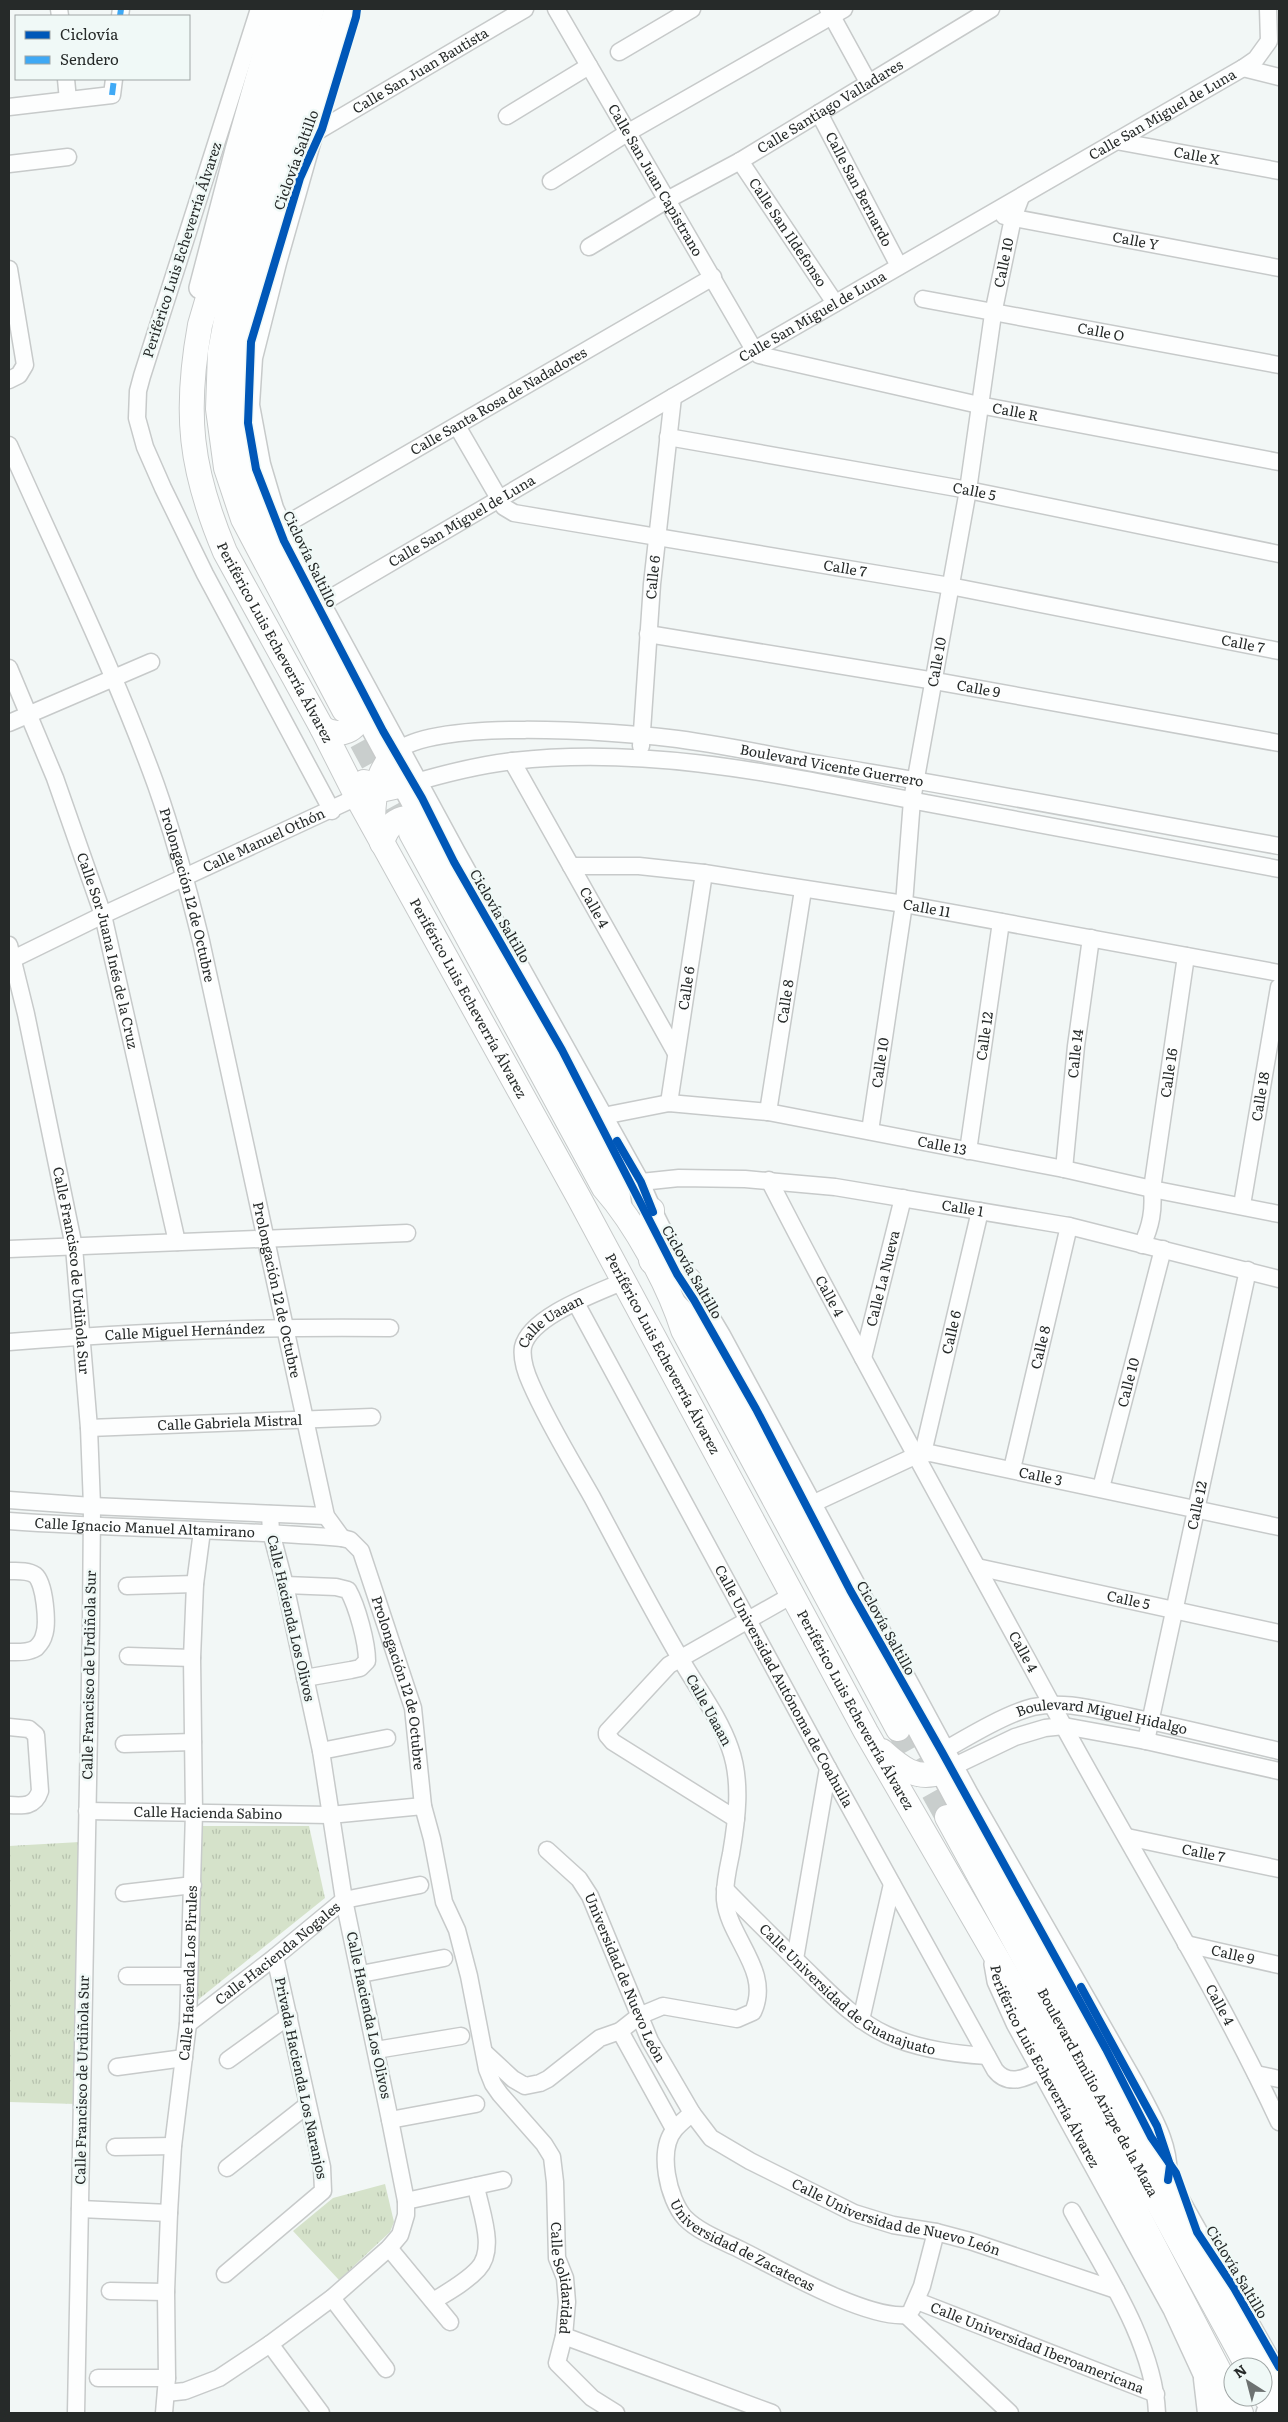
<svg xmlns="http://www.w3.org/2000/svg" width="1288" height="2422" font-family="Literata,serif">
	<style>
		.grass { fill: url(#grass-tufts) }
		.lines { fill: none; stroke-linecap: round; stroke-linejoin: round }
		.highway-tunnel { stroke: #c9cecd; stroke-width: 24; stroke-dasharray: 24 12; stroke-linecap: butt }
		.minor-casing { stroke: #c7caca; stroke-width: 19 }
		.major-casing { stroke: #c7caca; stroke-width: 24 }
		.highway-casing { stroke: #c7caca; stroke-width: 26 }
		.minor { stroke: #fdfefe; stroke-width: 16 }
		.major { stroke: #fdfefe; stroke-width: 21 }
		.highway { stroke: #fdfefe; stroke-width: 24 }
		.quiet { stroke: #3fa9f5; stroke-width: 6; stroke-dasharray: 12 6; stroke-linecap: butt }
		.cycleway-casing { stroke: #f0f9f7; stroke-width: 11 }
		.cycleway { stroke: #0057b8; stroke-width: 8 }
		.labels { text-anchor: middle; stroke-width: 5; stroke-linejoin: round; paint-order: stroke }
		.street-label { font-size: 14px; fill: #262a29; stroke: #f0f9f7 }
	</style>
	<defs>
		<pattern id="grass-tufts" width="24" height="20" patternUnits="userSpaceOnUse" patternTransform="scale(1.25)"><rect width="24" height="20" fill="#d5e2ca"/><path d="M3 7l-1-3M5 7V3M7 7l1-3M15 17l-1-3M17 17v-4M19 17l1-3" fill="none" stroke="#b7c2ae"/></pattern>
	</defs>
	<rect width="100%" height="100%" fill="#f2f7f6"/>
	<g class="grass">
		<path d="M198 1826H309L325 1898 189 2007Z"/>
		<path d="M80 1842 75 2104 9 2102V1846Z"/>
		<path d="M385 2184 394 2222 390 2232 339 2280 293 2231 333 2198Z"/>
	</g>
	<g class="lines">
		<g class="highway-tunnel">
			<path d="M344 710 411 833"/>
			<path d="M898 1729 947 1817"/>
		</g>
		<defs>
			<g id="minor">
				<path d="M59 9 60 16"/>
				<path d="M259 9 142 376 138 391 137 418 145 447 163 488 205 574 332 811"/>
				<path d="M350 9 278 263 254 358 251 405 262 464 275 508 302 566 457 852 641 1182C663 1235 692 1285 722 1335L970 1794 1137 2086C1152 2115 1172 2146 1168 2180"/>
				<path id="s1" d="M556 9 750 343 759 355 979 405 1279 462"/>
				<path d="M828 9 868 82"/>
				<path d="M120 16 121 9"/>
				<path d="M619 52 692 9"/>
				<path d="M1243 68 1279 77"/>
				<path d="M66 79 68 100"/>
				<path d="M9 107 112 95 114 79"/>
				<path id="s2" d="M819 113 899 266"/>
				<path d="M507 116 589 66"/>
				<path id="s3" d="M316 132 525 9"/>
				<path id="s4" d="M1116 141 1279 171"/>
				<path id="s5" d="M740 161 835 303"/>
				<path d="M9 164 68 157"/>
				<path d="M551 181 627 133 844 9"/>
				<path id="s6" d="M1004 216 1279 268"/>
				<path id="s7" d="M589 247 667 200 740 161 991 9"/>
				<path d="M9 269 25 365 19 375 9 380"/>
				<path id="s8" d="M923 299 1279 365"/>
				<path id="s9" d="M457 426 504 507 514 513 950 586 1279 651"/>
				<path id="s10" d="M668 437 968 490 1279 554"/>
				<path id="s11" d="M9 445C59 558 114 669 156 785 174 836 188 888 201 941L326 1516 342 1538"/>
				<path id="s12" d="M283 526 713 277"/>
				<path id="s13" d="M322 603 673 397 1243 68 1256 59 1269 41 1268 9"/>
				<path id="s14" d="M648 634 935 681 1279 743"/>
				<path id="s15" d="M9 668 55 778 103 915 177 1242"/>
				<path d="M9 723 151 662"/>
				<path id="s16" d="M641 746 652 584 673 397"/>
				<path id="s17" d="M394 754C427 717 618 732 669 738 721 744 773 756 825 765 977 790 1128 819 1279 846"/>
				<path id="s18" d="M512 761 676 1053"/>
				<path d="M409 784C443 774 477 765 513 761 652 745 790 777 926 803 1044 825 1162 847 1279 869"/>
				<path id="s19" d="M571 866H639L704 873 904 904 1279 973"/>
				<path id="s20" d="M9 945 26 1014 74 1247 89 1428 92 1506 91 1625 76 2413"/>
				<path id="s21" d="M9 961 103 915 357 797"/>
				<path id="s22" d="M669 1103 704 873"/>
				<path id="s23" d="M768 1112 803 890"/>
				<path id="s24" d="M603 1116 669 1103 768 1112 1064 1169 1152 1189 1279 1214"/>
				<path id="s25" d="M870 1131 904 904 912 800 968 490 993 314 1013 218 1021 197"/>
				<path id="s26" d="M968 1151 1001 922"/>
				<path id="s27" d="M1064 1169 1076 1046 1091 938"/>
				<path id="s28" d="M769 1180C863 1364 965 1543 1063 1725 1135 1857 1215 1985 1279 2122"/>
				<path id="s29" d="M641 1182 679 1178 745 1179 835 1187 1069 1226 1279 1279"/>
				<path id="s30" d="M1242 1205 1279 987"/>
				<path id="s31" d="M1142 1245C1151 1226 1154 1210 1152 1189L1186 956"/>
				<path d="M9 1249 407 1233"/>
				<path id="s32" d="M576 1303 828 1768 995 2070C1008 2087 1027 2078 1042 2069"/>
				<path id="s33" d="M9 1342C135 1332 263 1326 390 1328"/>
				<path id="s34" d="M863 1358 903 1198"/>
				<path id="s35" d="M89 1428 372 1417"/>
				<path id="s36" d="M923 1453 980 1211"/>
				<path id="s37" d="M1012 1469 1069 1226"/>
				<path id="s38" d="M1101 1488 1163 1249"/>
				<path d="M9 1500 92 1506 326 1516"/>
				<path id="s39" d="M812 1504 915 1456 930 1453 1279 1527"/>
				<path id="s40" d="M9 1521C120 1529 231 1529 342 1538L350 1540 361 1551 413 1708 423 1806 432 1839 444 1902 457 1930 469 1976 487 2069 493 2084 500 2094 544 2144 552 2157 555 2182 557 2258 565 2278 567 2302 564 2336 557 2363 592 2398 616 2413"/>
				<path id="s41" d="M977 1567 1279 1633"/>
				<path d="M9 1571C17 1571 28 1570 35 1575 45 1583 48 1624 44 1635 43 1640 39 1645 36 1648 28 1653 17 1652 9 1652"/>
				<path d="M285 1585 336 1587 348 1590C357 1606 367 1642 367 1661L360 1668 351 1670 305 1678"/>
				<path d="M127 1586 195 1584"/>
				<path d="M128 1656 192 1658"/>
				<path d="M9 1727 29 1729 36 1735 40 1791C35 1807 23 1806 9 1805"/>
				<path id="s42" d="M1146 1741 1248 1270"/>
				<path d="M124 1744 193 1742"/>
				<path d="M321 1751 387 1738"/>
				<path id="s43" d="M938 1754C964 1739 1005 1714 1033 1707 1064 1700 1096 1710 1127 1716 1178 1727 1229 1739 1279 1751"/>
				<path d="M946 1770 1015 1737 1045 1728 1064 1726 1146 1741 1279 1771"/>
				<path id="s44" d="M87 1811 330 1815 423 1806"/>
				<path d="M736 1819 613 1742 607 1735V1732L669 1665 794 1594"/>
				<path id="s45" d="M1127 1837 1279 1869"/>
				<path id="s46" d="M547 1850 579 1879 590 1896 650 2041 692 2113 711 2138 750 2161 854 2213 893 2225 936 2232 970 2241 1116 2290"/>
				<path id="s47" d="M725 1889C750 1915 776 1940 801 1965 827 1990 854 2020 887 2035 918 2049 953 2054 987 2056"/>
				<path d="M124 1893 193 1885"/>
				<path id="s48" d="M1186 1944 1279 1965"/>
				<path d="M795 1959 828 1768"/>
				<path d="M361 1974 444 1958"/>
				<path d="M127 1976H188"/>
				<path d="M861 2020 892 1884"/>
				<path id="s49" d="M188 2024 275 1957 344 1900 420 1885"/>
				<path d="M620 2031 674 2129"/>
				<path d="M376 2050 461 2036"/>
				<path id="s50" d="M485 2053 513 2079 525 2086 540 2083 548 2079 600 2038 620 2031 639 2016 663 2006 737 2019 753 2012C772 1971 729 1939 725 1900 724 1885 728 1868 731 1854 737 1819 742 1781 730 1748 719 1716 697 1688 680 1658 649 1605 621 1551 592 1497 571 1460 548 1423 531 1384 526 1373 521 1360 523 1347 530 1316 597 1293 624 1281"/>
				<path d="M228 2060 289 2016"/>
				<path d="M117 2067 184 2058"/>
				<path d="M1256 2074 1279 2079"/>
				<path id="s51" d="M692 2113C687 2118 680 2123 675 2129 657 2150 668 2199 685 2218 700 2233 723 2241 741 2250 779 2269 866 2319 906 2315"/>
				<path d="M390 2120 476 2104"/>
				<path d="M115 2147 173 2146"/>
				<path d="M227 2168 306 2106"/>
				<path d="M406 2201 503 2180"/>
				<path d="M80 2209 169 2213"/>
				<path d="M1072 2211C1105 2271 1154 2344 1157 2413"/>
				<path d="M389 2248 450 2322"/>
				<path d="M225 2274 323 2191 322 2167 275 1957"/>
				<path d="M110 2291 166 2292"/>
				<path d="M332 2298 386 2369"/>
				<path d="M433 2301C448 2292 466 2282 478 2269 497 2249 480 2210 476 2186"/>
				<path id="s52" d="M917 2301 1156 2394"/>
				<path d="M912 2309 922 2286 936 2232"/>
				<path d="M906 2315 1010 2413"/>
				<path d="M564 2336 772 2413"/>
				<path d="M270 2344 321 2413"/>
				<path d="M98 2378H167"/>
				<path d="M1202 2379 1206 2413"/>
				<path d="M166 2393 185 2391 219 2378 270 2344 332 2298 389 2248 400 2235 406 2215V2201L390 2120 344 1900 321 1751 285 1585 271 1532 270 1514"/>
				<path id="s53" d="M164 2413 167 2378 166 2292 169 2213 173 2146 188 2024 194 1812 192 1658 195 1584 202 1531"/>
			</g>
			<g id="major">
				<path d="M335 9 246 309C230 390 233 464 270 540L617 1180 621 1207"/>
				<path d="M200 288 236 150 276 9"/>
				<path d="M674 1302 694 1323 712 1354 839 1593 915 1723 1032 1941 1279 2378"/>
				<path id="s54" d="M995 1964 998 1981 1017 2023 1174 2309 1222 2413"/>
				<path d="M1267 2413 1272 2409 1279 2392"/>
			</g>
			<g id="highway">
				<path id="s55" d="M293 9 200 325C184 413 190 469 225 552L322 728 357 797 579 1198 866 1732 1009 1979 1111 2163 1241 2413"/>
				<path d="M312 9 230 299 220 352 218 409 226 468 243 519 344 710"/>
				<path d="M322 728C340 739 357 731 362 711"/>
				<path d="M364 782 385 789 403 785"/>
				<path d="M373 825C373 802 375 779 389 760"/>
				<path d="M411 833 604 1188C635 1223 669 1285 683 1330L898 1729"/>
				<path d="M382 843C387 823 401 814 421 820"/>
				<path d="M651 1260 652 1210"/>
				<path d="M652 1262 689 1280"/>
				<path d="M882 1751C901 1768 916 1781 942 1772"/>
				<path id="s56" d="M947 1817 1248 2367"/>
				<path d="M1263 2393 1266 2398"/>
			</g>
		</defs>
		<use href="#minor" class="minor-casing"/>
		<use href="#major" class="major-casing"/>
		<use href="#highway" class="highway-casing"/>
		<use href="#minor" class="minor"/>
		<use href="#major" class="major"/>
		<use href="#highway" class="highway"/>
		<g class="quiet">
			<path d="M120 16 121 9"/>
			<path d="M112 95 114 79"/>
		</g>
		<defs>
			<g id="cycleway">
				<path d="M357 9 356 17 322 129 300 178 251 342 248 423 256 469 284 541 383 731 422 798 454 862 562 1050 677 1274 694 1300 756 1409 850 1590 942 1752 1106 2049 1151 2137 1176 2173 1197 2232 1234 2288 1279 2367"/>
				<path d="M617 1141 641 1182 653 1212"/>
				<path d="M1081 1987 1157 2126 1170 2165 1168 2180"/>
			</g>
		</defs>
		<use href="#cycleway" class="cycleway-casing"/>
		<use href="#cycleway" class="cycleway"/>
	</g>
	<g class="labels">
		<g class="street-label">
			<text dy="5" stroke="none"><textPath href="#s3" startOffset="121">Calle San Juan Bautista</textPath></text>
			<text dy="5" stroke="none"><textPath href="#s7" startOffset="279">Calle Santiago Valladares</textPath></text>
			<text dy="5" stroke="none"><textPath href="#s13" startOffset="972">Calle San Miguel de Luna</textPath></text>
			<text dy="5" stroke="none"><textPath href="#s4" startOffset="82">Calle X</textPath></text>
			<text transform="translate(296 160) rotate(-70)" y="5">Ciclovía Saltillo</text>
			<text dy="5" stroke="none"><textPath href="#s1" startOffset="198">Calle San Juan Capistrano</textPath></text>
			<text dy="5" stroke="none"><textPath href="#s2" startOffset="86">Calle San Bernardo</textPath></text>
			<text dy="5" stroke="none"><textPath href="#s5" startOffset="86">Calle San Ildefonso</textPath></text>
			<text dy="5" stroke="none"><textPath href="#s6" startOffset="134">Calle Y</textPath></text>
			<text transform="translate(182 250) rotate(-72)" y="5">Periférico Luis Echeverría Álvarez</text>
			<text dy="5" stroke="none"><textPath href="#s25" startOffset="879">Calle 10</textPath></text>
			<text dy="5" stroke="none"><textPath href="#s13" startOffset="568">Calle San Miguel de Luna</textPath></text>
			<text dy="5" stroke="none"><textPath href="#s8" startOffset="181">Calle O</textPath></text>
			<text dy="5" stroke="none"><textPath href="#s12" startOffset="249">Calle Santa Rosa de Nadadores</textPath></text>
			<text dy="5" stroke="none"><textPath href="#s1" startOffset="664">Calle R</textPath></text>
			<text dy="5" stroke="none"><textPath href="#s10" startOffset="311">Calle 5</textPath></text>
			<text dy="5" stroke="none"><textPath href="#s13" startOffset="162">Calle San Miguel de Luna</textPath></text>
			<text transform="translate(310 559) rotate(64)" y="5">Ciclovía Saltillo</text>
			<text dy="5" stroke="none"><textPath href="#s9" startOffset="441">Calle 7</textPath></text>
			<text dy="5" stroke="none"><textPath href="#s16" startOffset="169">Calle 6</textPath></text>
			<text dy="5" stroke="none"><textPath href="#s55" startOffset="665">Periférico Luis Echeverría Álvarez</textPath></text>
			<text dy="5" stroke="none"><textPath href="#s9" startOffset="846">Calle 7</textPath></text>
			<text dy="5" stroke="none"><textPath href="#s25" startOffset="474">Calle 10</textPath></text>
			<text dy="5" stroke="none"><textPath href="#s14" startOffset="335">Calle 9</textPath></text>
			<text dy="5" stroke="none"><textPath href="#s17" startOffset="445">Boulevard Vicente Guerrero</textPath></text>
			<text dy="5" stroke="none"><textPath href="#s21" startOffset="282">Calle Manuel Othón</textPath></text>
			<text dy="5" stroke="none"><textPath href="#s11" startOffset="485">Prolongación 12 de Octubre</textPath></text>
			<text dy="5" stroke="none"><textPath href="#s18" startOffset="168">Calle 4</textPath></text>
			<text dy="5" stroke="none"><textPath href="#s19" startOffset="359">Calle 11</textPath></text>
			<text transform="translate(500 916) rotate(60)" y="5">Ciclovía Saltillo</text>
			<text dy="5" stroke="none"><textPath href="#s15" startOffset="300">Calle Sor Juana Inés de la Cruz</textPath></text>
			<text dy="5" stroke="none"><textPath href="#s22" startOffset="116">Calle 6</textPath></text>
			<text dy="5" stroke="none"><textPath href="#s55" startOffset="1070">Periférico Luis Echeverría Álvarez</textPath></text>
			<text dy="5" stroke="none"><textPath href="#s23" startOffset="112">Calle 8</textPath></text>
			<text dy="5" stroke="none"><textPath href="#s26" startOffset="116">Calle 12</textPath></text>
			<text dy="5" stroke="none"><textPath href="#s27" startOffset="116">Calle 14</textPath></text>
			<text dy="5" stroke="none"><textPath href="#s25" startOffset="69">Calle 10</textPath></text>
			<text dy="5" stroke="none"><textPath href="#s31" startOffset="175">Calle 16</textPath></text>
			<text dy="5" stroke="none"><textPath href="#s30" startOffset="110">Calle 18</textPath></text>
			<text dy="5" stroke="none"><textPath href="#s24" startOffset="344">Calle 13</textPath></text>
			<text dy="5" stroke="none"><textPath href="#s29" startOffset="324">Calle 1</textPath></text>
			<text dy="5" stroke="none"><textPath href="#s20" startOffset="332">Calle Francisco de Urdiñola Sur</textPath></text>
			<text transform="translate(692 1272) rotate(60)" y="5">Ciclovía Saltillo</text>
			<text dy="5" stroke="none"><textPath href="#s34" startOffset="82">Calle La Nueva</textPath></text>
			<text dy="5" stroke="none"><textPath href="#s11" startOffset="890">Prolongación 12 de Octubre</textPath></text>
			<text dy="5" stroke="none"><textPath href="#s28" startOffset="131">Calle 4</textPath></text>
			<text dy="5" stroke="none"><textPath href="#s50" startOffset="1072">Calle Uaaan</textPath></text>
			<text dy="5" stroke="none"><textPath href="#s33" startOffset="176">Calle Miguel Hernández</textPath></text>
			<text dy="5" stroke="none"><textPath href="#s36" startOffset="124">Calle 6</textPath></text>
			<text dy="5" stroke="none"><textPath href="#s37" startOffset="125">Calle 8</textPath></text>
			<text dy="5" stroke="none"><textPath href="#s55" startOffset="1475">Periférico Luis Echeverría Álvarez</textPath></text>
			<text dy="5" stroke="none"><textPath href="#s38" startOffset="109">Calle 10</textPath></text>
			<text dy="5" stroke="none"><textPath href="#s35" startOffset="141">Calle Gabriela Mistral</textPath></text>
			<text dy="5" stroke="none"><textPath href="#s39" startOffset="242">Calle 3</textPath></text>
			<text dy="5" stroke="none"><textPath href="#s42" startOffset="241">Calle 12</textPath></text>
			<text dy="5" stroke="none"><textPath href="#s40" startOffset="136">Calle Ignacio Manuel Altamirano</textPath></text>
			<text dy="5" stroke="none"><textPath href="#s41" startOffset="155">Calle 5</textPath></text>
			<text transform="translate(291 1618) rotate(77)" y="5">Calle Hacienda Los Olivos</text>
			<text transform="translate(886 1628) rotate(61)" y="5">Ciclovía Saltillo</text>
			<text dy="5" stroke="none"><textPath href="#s28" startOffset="536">Calle 4</textPath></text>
			<text transform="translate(89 1675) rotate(-89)" y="5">Calle Francisco de Urdiñola Sur</text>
			<text dy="5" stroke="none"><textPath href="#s40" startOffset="495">Prolongación 12 de Octubre</textPath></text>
			<text dy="5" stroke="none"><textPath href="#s32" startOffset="436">Calle Universidad Autónoma de Coahuila</textPath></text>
			<text dy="5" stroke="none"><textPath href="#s55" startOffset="1880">Periférico Luis Echeverría Álvarez</textPath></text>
			<text transform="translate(709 1710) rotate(61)" y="5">Calle Uaaan</text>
			<text dy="5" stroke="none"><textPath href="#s43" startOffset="176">Boulevard Miguel Hidalgo</textPath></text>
			<text dy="5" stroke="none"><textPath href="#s44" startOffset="121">Calle Hacienda Sabino</textPath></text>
			<text dy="5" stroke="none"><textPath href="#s45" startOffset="78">Calle 7</textPath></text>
			<text dy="5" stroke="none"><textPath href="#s49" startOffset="114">Calle Hacienda Nogales</textPath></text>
			<text dy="5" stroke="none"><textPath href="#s48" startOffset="48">Calle 9</textPath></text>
			<text dy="5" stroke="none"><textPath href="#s53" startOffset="441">Calle Hacienda Los Pirules</textPath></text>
			<text dy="5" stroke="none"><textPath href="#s46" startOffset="152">Universidad de Nuevo León</textPath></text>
			<text dy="5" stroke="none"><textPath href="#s47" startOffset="161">Calle Universidad de Guanajuato</textPath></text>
			<text dy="5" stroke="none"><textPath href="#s28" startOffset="940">Calle 4</textPath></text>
			<text transform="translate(369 2015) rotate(78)" y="5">Calle Hacienda Los Olivos</text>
			<text dy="5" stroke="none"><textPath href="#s54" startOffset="114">Periférico Luis Echeverría Álvarez</textPath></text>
			<text transform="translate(301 2078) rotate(78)" y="5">Privada Hacienda Los Naranjos</text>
			<text transform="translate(82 2080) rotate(-89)" y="5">Calle Francisco de Urdiñola Sur</text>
			<text dy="5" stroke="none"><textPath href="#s56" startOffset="314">Boulevard Emilio Arizpe de la Maza</textPath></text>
			<text dy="5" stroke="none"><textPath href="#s46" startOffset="538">Calle Universidad de Nuevo León</textPath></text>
			<text dy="5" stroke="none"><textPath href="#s51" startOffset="181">Universidad de Zacatecas</textPath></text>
			<text transform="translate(1237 2272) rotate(59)" y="5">Ciclovía Saltillo</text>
			<text dy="5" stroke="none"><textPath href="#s40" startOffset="1125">Calle Solidaridad</textPath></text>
			<text dy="5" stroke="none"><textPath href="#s52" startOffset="129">Calle Universidad Iberoamericana</textPath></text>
		</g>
	</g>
	<rect width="1288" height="2422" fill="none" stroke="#262a29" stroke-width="20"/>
	<rect x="15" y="15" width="175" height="65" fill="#f0f9f7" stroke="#9fa6a5"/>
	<rect x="25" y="31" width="25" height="8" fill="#0057b8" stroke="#9fa6a5"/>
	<text x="60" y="40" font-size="15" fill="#262a29">Ciclovía</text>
	<rect x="25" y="56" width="25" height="8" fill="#3fa9f5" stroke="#9fa6a5"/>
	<text x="60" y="65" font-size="15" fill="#262a29">Sendero</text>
	<g transform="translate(1248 2382) rotate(324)"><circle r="24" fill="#f0f9f7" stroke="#9fa6a5"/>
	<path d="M0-4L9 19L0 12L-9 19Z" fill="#6d7271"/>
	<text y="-8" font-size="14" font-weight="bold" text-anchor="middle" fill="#262a29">N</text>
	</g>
</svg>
